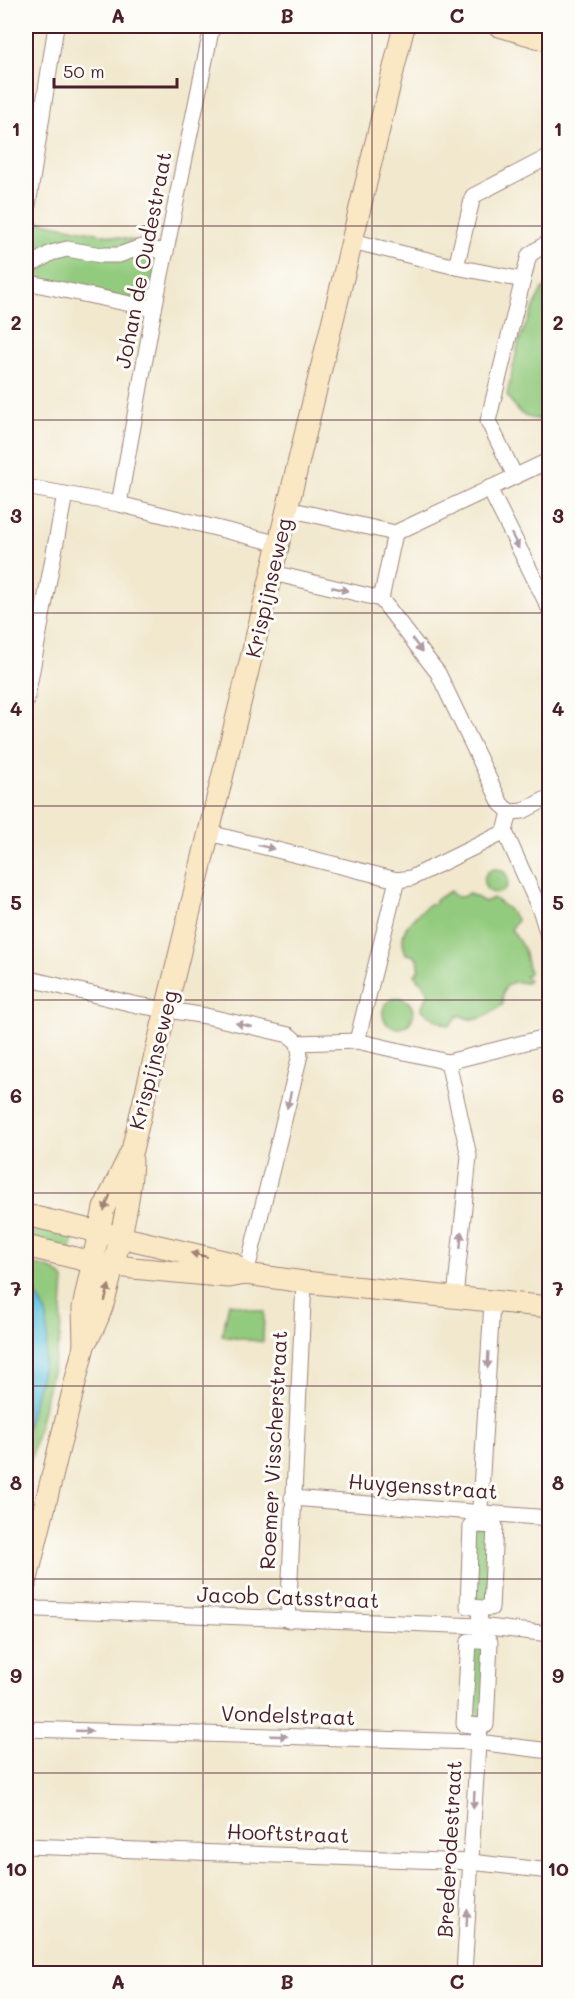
<svg xmlns="http://www.w3.org/2000/svg" width="575" height="1999" font-family="Mali,sans-serif">
	<style>
		.green { fill: #93cb7e; stroke: #6e7554; stroke-width: 1.5 }
		.water { fill: #61c4df; stroke: #567285; stroke-width: 1.5 }
		.lines { fill: none; stroke-linecap: round; stroke-linejoin: round }
		.street-casing { stroke: #9e847c; stroke-width: 17 }
		.secondary-casing { stroke: #9e847c; stroke-width: 23 }
		.street { stroke: #fff; stroke-width: 15 }
		.secondary { stroke: #fae7c3; stroke-width: 21 }
		.oneway { fill: #ae9aa0 }
		.oneway2 { fill: #a28377 }
		.grid { fill: none; stroke: #4a1f2b; stroke-width: 1.5; stroke-opacity: 0.55 }
		.labels { text-anchor: middle; stroke-width: 6; stroke-linejoin: round; paint-order: stroke }
		.street-label { font-size: 21px; fill: #4a1f2b; stroke: #fdfcf7 }
		.neatline { fill: none; stroke: #4a1f2b; stroke-width: 2 }
		.grid-label { font-size: 20px; text-anchor: middle; font-weight: bold; fill: #4a1f2b }
	</style>
	<rect width="100%" height="100%" fill="#fdfcf7"/>
	<filter id="ink" filterUnits="userSpaceOnUse"><feTurbulence type="fractalNoise" baseFrequency=".0167" numOctaves="2"/><feDisplacementMap in="SourceGraphic" scale="12" xChannelSelector="R" yChannelSelector="G"/><feConvolveMatrix kernelMatrix="1 2 1 2 8 2 1 2 1" color-interpolation-filters="sRGB"/></filter>
	<filter id="wash" filterUnits="userSpaceOnUse"><feTurbulence type="fractalNoise" baseFrequency=".008" numOctaves="4" result="noise"/><feDisplacementMap in="SourceGraphic" scale="24" xChannelSelector="R" yChannelSelector="G"/><feGaussianBlur stdDeviation="1.35" result="paint"/><feColorMatrix in="noise" values="0 0 0 0 0 0 0 0 0 0 0 0 0 0 0 0 0 1.4 0 .05"/><feComposite in="paint" operator="in"/></filter>
	<g filter="url(#wash)">
		<rect width="100%" height="100%" fill="#f1e8ce"/>
		<g class="green">
			<path d="M38 221 160 246 149 303 27 279Z"/>
			<path d="M549 286V420C524 418 521 418 507 395L519 341 542 289Z"/>
			<circle cx="496" cy="881" r="12"/>
			<path d="M450 891C455 898 462 899 468 893L485 902 493 898 507 908 517 920 511 929 524 949 529 973 525 976 529 980 524 983C509 978 500 989 503 1004 489 1015 478 1025 459 1015L449 1026 435 1019 421 1009 429 993 424 986 423 982 419 981 415 975C423 966 419 954 406 954 396 929 412 920 429 904L434 905 435 900Z"/>
			<circle cx="398" cy="1013" r="15"/>
			<path d="M26 1222 75 1235 70 1253 26 1242Z"/>
			<path d="M26 1263C38 1266 58 1267 64 1280L60 1338 26 1480Z"/>
			<path d="M229 1303 264 1312 263 1342 222 1336Z"/>
			<path d="M472 1528H491L489 1605 469 1604Z"/>
			<path d="M472 1644H490L485 1725 467 1724Z"/>
		</g>
		<path class="water" d="M26 1284C35 1292 43 1302 46 1314 53 1344 33 1401 26 1432Z"/>
	</g>
	<g filter="url(#ink)">
		<g class="lines">
			<defs>
				<g id="street">
					<path d="M26 218 56 26"/>
					<path d="M352 241 456 267 523 280"/>
					<path d="M26 261 36 262 51 253 67 249 101 255H119L141 247 166 252"/>
					<path d="M456 267 473 196 550 156"/>
					<path d="M26 282 154 309"/>
					<path d="M515 476 488 421 529 255 547 243 550 244"/>
					<path d="M26 487 119 504 280 544"/>
					<path d="M489 488 550 610"/>
					<path d="M119 504 154 309 212 26"/>
					<path d="M288 509 395 533"/>
					<path d="M395 533 550 460"/>
					<path d="M273 573 381 599"/>
					<path d="M381 599 438 673 501 804 510 812"/>
					<path d="M381 599 395 533"/>
					<path d="M26 702 65 494"/>
					<path d="M505 832 541 912 550 942"/>
					<path d="M209 833 397 880 411 878 505 832 510 812 523 811 550 797"/>
					<path d="M26 978 137 1005 206 1016 289 1035 298 1043 357 1041 448 1062 550 1036"/>
					<path d="M357 1041 397 880"/>
					<path d="M448 1062 469 1156 455 1298"/>
					<path d="M246 1274 300 1055 298 1043"/>
					<path d="M292 1498 550 1518"/>
					<path d="M26 1606 39 1609 479 1626 550 1634"/>
					<path d="M479 1608H491L495 1526 479 1525"/>
					<path d="M288 1620 304 1282"/>
					<path d="M479 1726 486 1725 490 1642 481 1641"/>
					<path d="M26 1729 477 1742 550 1751"/>
					<path d="M26 1846 471 1862 550 1871"/>
					<path d="M464 1974 479 1726 464 1724 469 1641H481L479 1608 468 1606 471 1525H479L492 1302"/>
				</g>
				<g id="secondary">
					<path d="M499 26 550 41"/>
					<path d="M26 1215 232 1263 246 1274"/>
					<path d="M26 1246 92 1262 133 1268 229 1277 246 1274 304 1282 550 1307"/>
					<path d="M84 1345C102 1317 108 1287 116 1255 124 1223 131 1192 132 1160"/>
					<path d="M26 1583 84 1346 83 1308 104 1208 132 1150 404 26"/>
				</g>
			</defs>
			<use href="#street" class="street-casing"/>
			<use href="#secondary" class="secondary-casing"/>
			<use href="#street" class="street"/>
			<use href="#secondary" class="secondary"/>
		</g>
		<defs><path id="oneway-solid" d="M-6-.8H1V-3.2L6.5 0L1 3.2V.8H-6Z" transform="scale(1.5)"/></defs>
		<g class="oneway">
			<use href="#oneway-solid" transform="translate(515 541) rotate(64)"/>
			<use href="#oneway-solid" transform="translate(340 589) rotate(13)"/>
			<use href="#oneway-solid" transform="translate(417 645) rotate(53)"/>
			<use href="#oneway-solid" transform="translate(266 847) rotate(14)"/>
			<use href="#oneway-solid" transform="translate(244 1025) rotate(-167)"/>
			<use href="#oneway-solid" transform="translate(289 1100) rotate(104)"/>
			<use href="#oneway-solid" transform="translate(461 1240) rotate(-85)"/>
			<use href="#oneway-solid" transform="translate(488 1360) rotate(93)"/>
			<use href="#oneway-solid" transform="translate(84 1731) rotate(2)"/>
			<use href="#oneway-solid" transform="translate(279 1736) rotate(2)"/>
			<use href="#oneway-solid" transform="translate(474 1800) rotate(93)"/>
			<use href="#oneway-solid" transform="translate(467 1918) rotate(-87)"/>
		</g>
		<g class="oneway2">
			<use href="#oneway-solid" transform="translate(107 1203) rotate(111)"/>
			<use href="#oneway-solid" transform="translate(199 1255) rotate(-166)"/>
			<use href="#oneway-solid" transform="translate(107 1293) rotate(-75)"/>
		</g>
	</g>
	<path class="grid" d="M203 26V1974M372 26V1974M26 226H550M26 420H550M26 613H550M26 806H550M26 1000H550M26 1193H550M26 1386H550M26 1579H550M26 1773H550"/>
	<g class="labels">
		<g class="street-label">
			<text transform="translate(144 260) rotate(-79)" y="7">Johan de Oudestraat</text>
			<text transform="translate(269 588) rotate(-77)" y="7">Krispijnseweg</text>
			<text transform="translate(154 1060) rotate(-76)" y="7">Krispijnseweg</text>
			<text transform="translate(274 1450) rotate(-87)" y="7">Roemer Visscherstraat</text>
			<text transform="translate(423 1487) rotate(4)" y="7">Huygensstraat</text>
			<text transform="translate(288 1598) rotate(2)" y="7">Jacob Catsstraat</text>
			<text transform="translate(288 1716) rotate(2)" y="7">Vondelstraat</text>
			<text transform="translate(288 1834) rotate(2)" y="7">Hooftstraat</text>
			<text transform="translate(450 1849) rotate(-87)" y="7">Brederodestraat</text>
		</g>
	</g>
	<rect width="575" height="1999" fill="none" stroke="#fdfcf7" stroke-width="66"/>
	<path d="M54 78v9h123v-9" fill="none" stroke="#4a1f2b" stroke-width="3"/>
	<text x="63" y="78" font-size="18" fill="#4a1f2b" stroke="#fdfcf7" stroke-width="4.5" paint-order="stroke">50 m</text>
	<rect x="33" y="33" width="509" height="1933" class="neatline"/>
	<g class="grid-label">
		<text x="118" y="23">A</text>
		<text x="287" y="23">B</text>
		<text x="457" y="23">C</text>
		<text x="16" y="136">1</text>
		<text x="558" y="136">1</text>
		<text x="16" y="330">2</text>
		<text x="558" y="330">2</text>
		<text x="16" y="523">3</text>
		<text x="558" y="523">3</text>
		<text x="16" y="716">4</text>
		<text x="558" y="716">4</text>
		<text x="16" y="910">5</text>
		<text x="558" y="910">5</text>
		<text x="16" y="1103">6</text>
		<text x="558" y="1103">6</text>
		<text x="16" y="1296">7</text>
		<text x="558" y="1296">7</text>
		<text x="16" y="1490">8</text>
		<text x="558" y="1490">8</text>
		<text x="16" y="1683">9</text>
		<text x="558" y="1683">9</text>
		<text x="16" y="1876">10</text>
		<text x="558" y="1876">10</text>
		<text x="118" y="1989">A</text>
		<text x="287" y="1989">B</text>
		<text x="457" y="1989">C</text>
	</g>
</svg>
